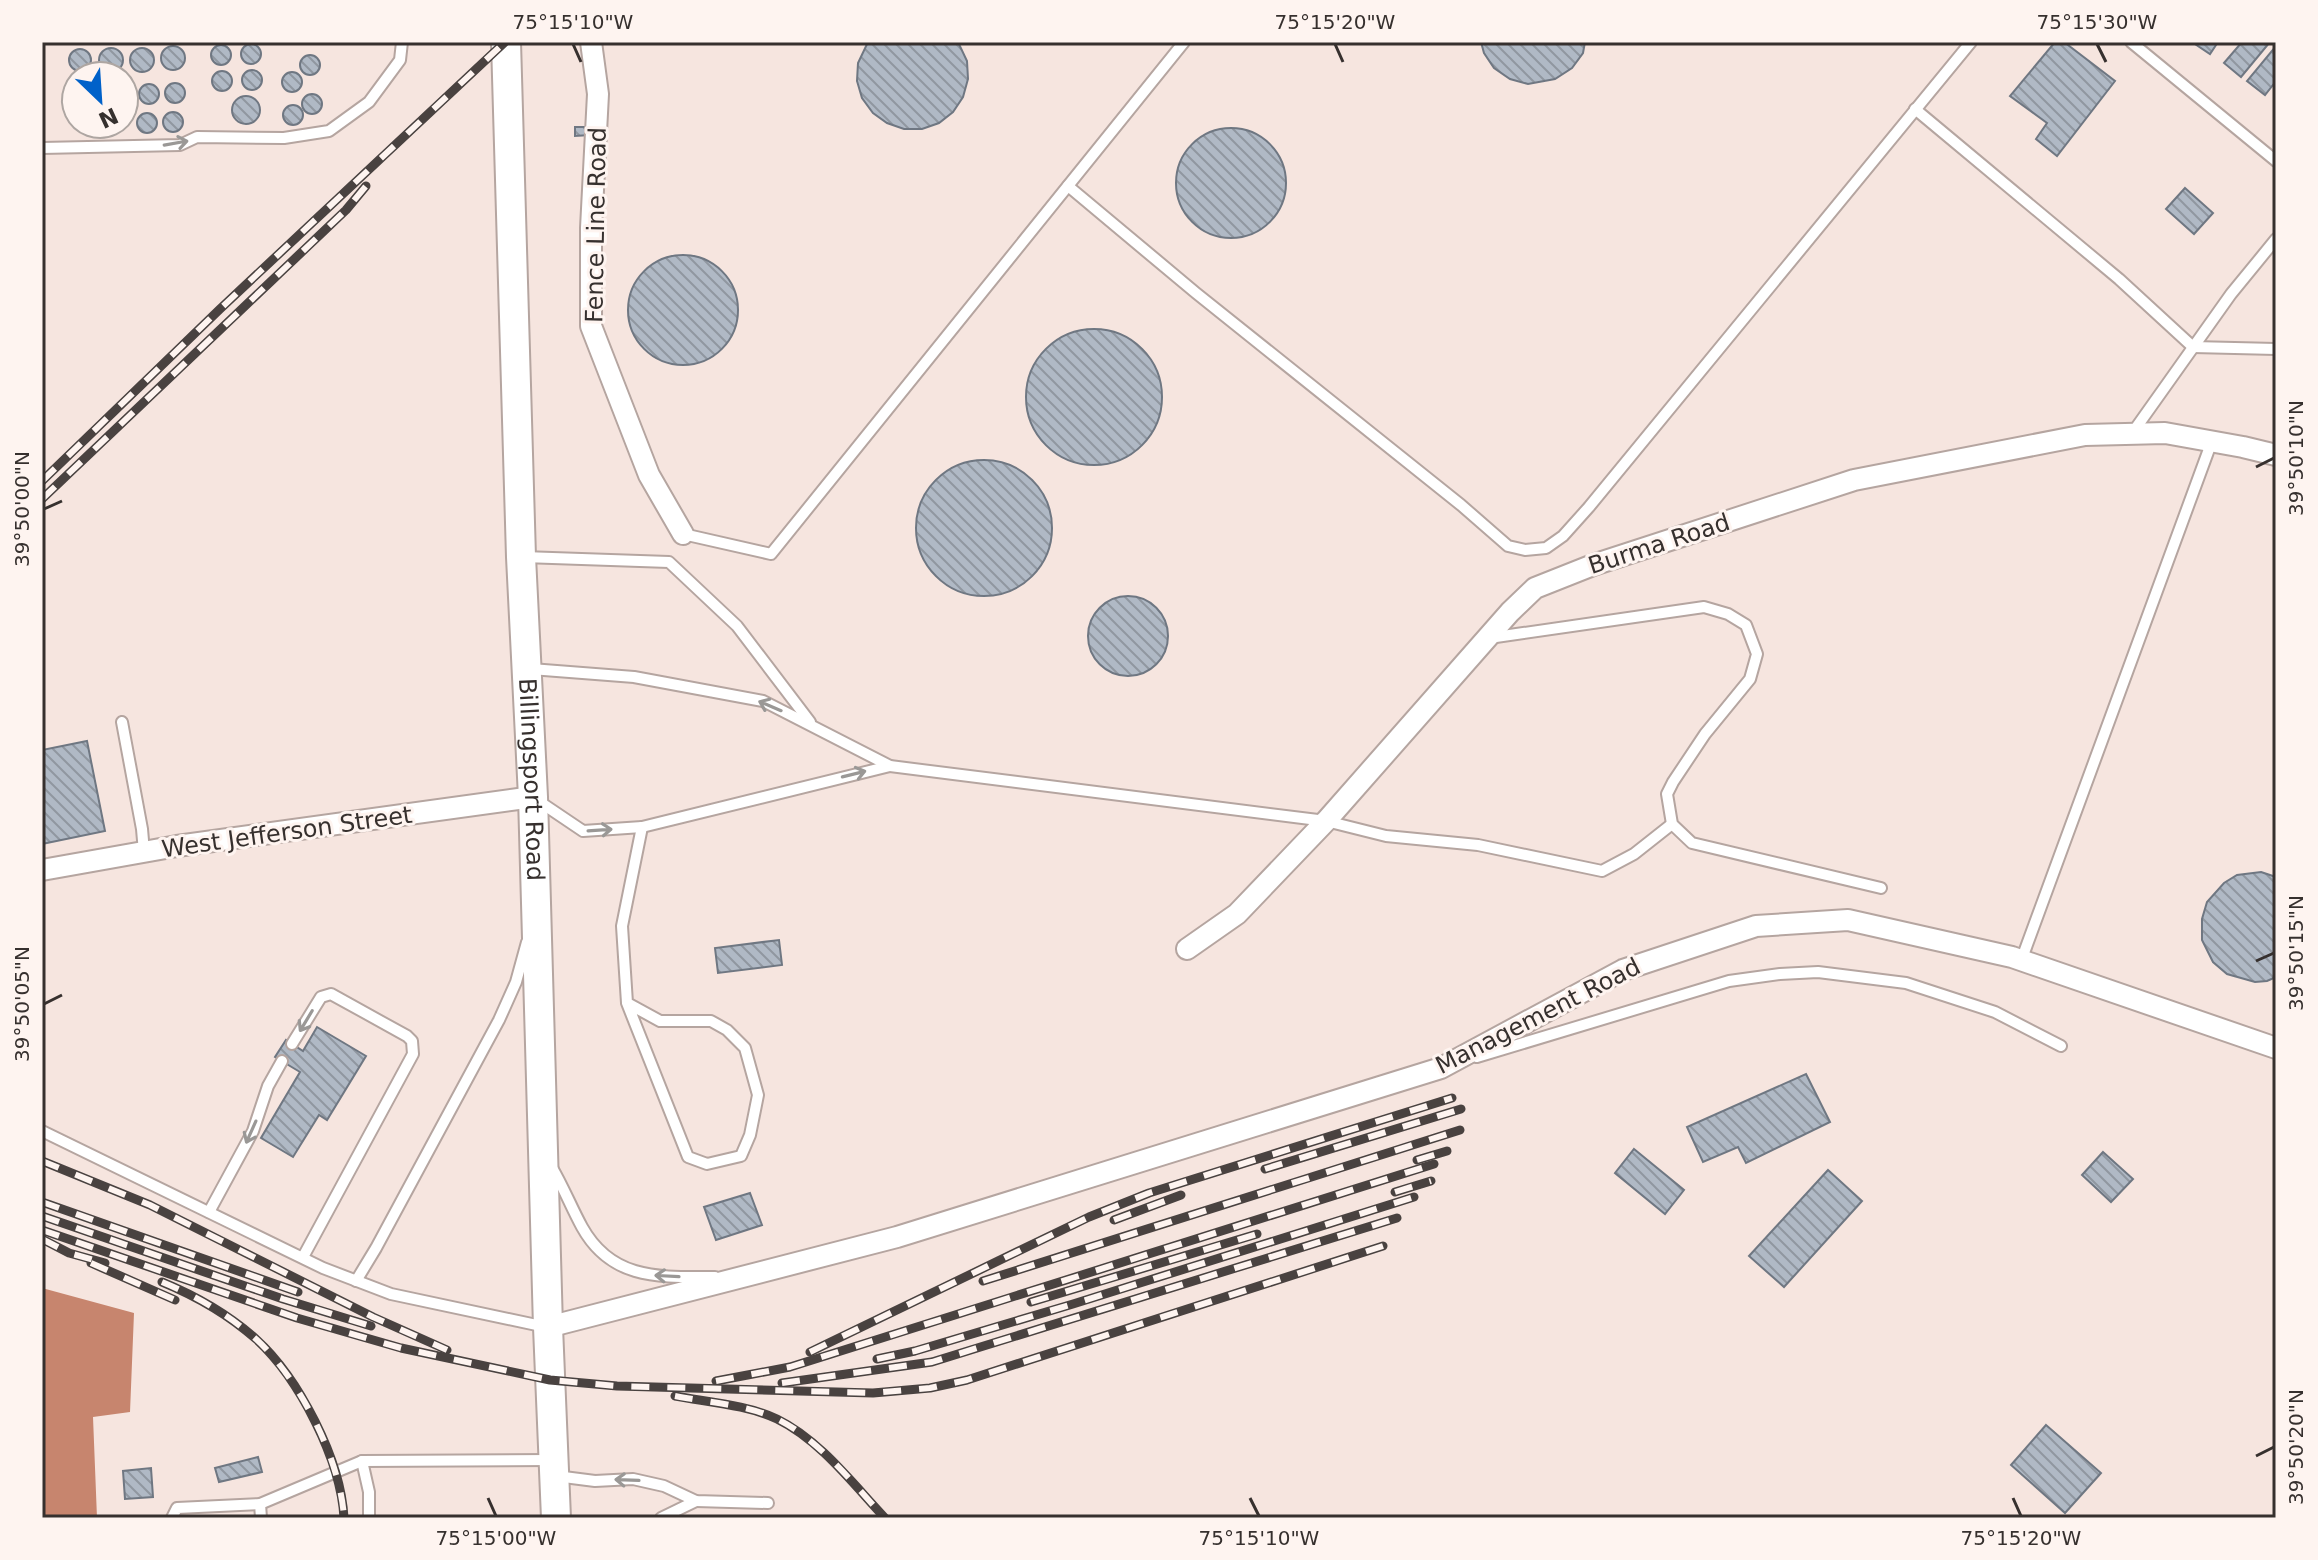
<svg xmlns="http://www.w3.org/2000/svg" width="2318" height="1560" font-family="'DejaVu Sans',sans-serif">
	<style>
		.water { fill: #c7856e }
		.building { fill: url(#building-back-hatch); stroke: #6f7782; stroke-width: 2 }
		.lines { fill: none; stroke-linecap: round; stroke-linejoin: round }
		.lane-casing { stroke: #b5a5a0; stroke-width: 14 }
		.street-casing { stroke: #b5a5a0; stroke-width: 24 }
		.secondary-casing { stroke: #b5a5a0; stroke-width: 32 }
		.lane { stroke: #fff; stroke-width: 10 }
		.street { stroke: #fff; stroke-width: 20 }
		.secondary { stroke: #fff; stroke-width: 28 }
		.rail-casing { stroke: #494240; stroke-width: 9 }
		.rail { stroke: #fef4f0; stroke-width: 6; stroke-dasharray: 18; stroke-linecap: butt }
		.oneway { stroke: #9a9896 }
		.ticks { fill: none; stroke: #36302e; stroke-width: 3 }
		.labels { text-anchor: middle; stroke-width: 6; stroke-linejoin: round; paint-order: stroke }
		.street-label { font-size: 24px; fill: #36302e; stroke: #fef4f0 }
		.neatline { fill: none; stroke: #36302e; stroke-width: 3 }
		.ticks-label { font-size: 20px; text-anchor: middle; fill: #36302e }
	</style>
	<defs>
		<pattern id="building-back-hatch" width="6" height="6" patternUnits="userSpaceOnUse" patternTransform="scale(2)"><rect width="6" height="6" fill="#b0b9c5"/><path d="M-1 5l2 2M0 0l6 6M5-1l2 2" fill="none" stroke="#9097a0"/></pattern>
	</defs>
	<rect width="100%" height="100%" fill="#f6e5df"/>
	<path class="water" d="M42 1288 134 1313 130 1412 93 1417 97 1518H42Z"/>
	<g class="building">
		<path d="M868 42H958L967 61 968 79 963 97 953 112 939 123 922 129H904L887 123 873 113 862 98 857 81 858 63Z"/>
		<path d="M1481 42H1585L1583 53 1572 68 1555 79 1528 84 1510 79 1494 68 1484 53Z"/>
		<path d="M2055 42H2064L2115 81 2057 156 2036 139 2047 123 2010 96Z"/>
		<path d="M2192 42H2218L2210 54Z"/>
		<path d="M2242 42H2270L2241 77 2224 63Z"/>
		<circle cx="251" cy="54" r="10"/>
		<circle cx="221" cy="55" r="10"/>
		<path d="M2276 46V81L2265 95 2247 81Z"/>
		<circle cx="173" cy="58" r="12"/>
		<circle cx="142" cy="60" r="12"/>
		<circle cx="111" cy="60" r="12"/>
		<circle cx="80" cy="60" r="11"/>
		<circle cx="310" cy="65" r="10"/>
		<circle cx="252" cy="80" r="10"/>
		<circle cx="222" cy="81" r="10"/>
		<circle cx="292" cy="82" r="10"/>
		<circle cx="175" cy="93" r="10"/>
		<circle cx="149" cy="94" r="10"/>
		<path d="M124 88 128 89 131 95 130 100 124 103Z"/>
		<circle cx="312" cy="104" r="10"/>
		<circle cx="246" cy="110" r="14"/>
		<circle cx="293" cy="115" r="10"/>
		<circle cx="173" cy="122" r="10"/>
		<circle cx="147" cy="123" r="10"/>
		<path d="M575 127H589L590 135 575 136Z"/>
		<circle cx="1231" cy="183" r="55"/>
		<path d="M2185 188 2213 213 2194 234 2166 209Z"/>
		<circle cx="683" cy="310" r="55"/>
		<circle cx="1094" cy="397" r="68"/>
		<circle cx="984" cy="528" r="68"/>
		<circle cx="1128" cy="636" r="40"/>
		<path d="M87 741 105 831 42 844V750Z"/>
		<path d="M2261 872 2276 877V977L2267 981 2255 982 2227 974 2213 962 2202 940V919L2207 902 2224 883 2237 875Z"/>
		<path d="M779 940 782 965 718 973 715 948Z"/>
		<path d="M317 1027 366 1056 327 1120 319 1115 293 1157 261 1138 300 1072 275 1057 286 1040 303 1051Z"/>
		<path d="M1806 1074 1830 1122 1746 1163 1738 1147 1703 1162 1687 1127Z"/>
		<path d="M1634 1149 1684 1190 1665 1214 1615 1173Z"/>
		<path d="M2103 1152 2133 1179 2111 1202 2082 1175Z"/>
		<path d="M1828 1170 1862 1201 1784 1287 1749 1256Z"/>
		<path d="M750 1193 762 1225 716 1240 704 1207Z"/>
		<path d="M2046 1425 2101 1473 2065 1513 2011 1465Z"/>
		<path d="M258 1457 262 1472 219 1482 215 1468Z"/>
		<path d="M151 1468 153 1497 125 1499 123 1471Z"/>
	</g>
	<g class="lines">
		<defs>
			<g id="lane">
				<path d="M2131 42 2276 161"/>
				<path d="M1915 109 2119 279 2193 347 2276 349"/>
				<path d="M42 148 180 145 197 137 284 138 329 131 369 102 400 60 402 42"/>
				<path d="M1068 186 1196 293 1461 505 1508 546 1525 550 1546 548 1563 536 1589 507 1971 42"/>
				<path d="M2133 432 2231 294 2276 239"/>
				<path d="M683 534 771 554 1184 42"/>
				<path d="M523 557 669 562 737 626 810 722"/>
				<path d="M1489 638 1704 607 1728 614 1746 625 1757 654 1750 679 1705 734 1673 782 1667 794 1672 824 1692 843 1881 888"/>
				<path d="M531 669 634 677 763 701 890 766 1326 821 1386 836 1478 845 1602 871 1634 854 1672 824"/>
				<path d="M122 722 142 829 144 852"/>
				<path d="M537 800 583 831 642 827 890 766"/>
				<path d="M2021 961 2212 441"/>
				<path d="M627 1003 660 1021H711L727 1030 745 1048 758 1095 750 1135 741 1156 707 1164 688 1157 627 1003 622 926 642 827"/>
				<path d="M292 1044 321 997 331 994 407 1036 412 1041 413 1054 303 1257"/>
				<path d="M1477 1057 1729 981 1780 974 1818 972 1906 983 1995 1012 2061 1046"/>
				<path d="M42 1131 323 1268 391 1294 546 1327"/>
				<path d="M551 1166C563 1186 571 1207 582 1227 612 1281 661 1277 715 1277"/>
				<path d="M209 1212 253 1131 268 1086 282 1061"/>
				<path d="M356 1281 376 1248 499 1020 516 982 527 942"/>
				<path d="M362 1461 369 1492V1518"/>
				<path d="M556 1476 595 1481 633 1479 664 1486 696 1501 768 1503"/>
				<path d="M260 1504 261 1518"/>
				<path d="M172 1518 177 1508 260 1504 362 1461 552 1460"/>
				<path d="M661 1518 696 1501"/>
			</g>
			<g id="street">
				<path d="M591 42 598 94 591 228V326L649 475 683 534"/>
				<path d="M42 870 177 846 533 797"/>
				<path d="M1187 949 1237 914 1326 821 1510 612 1535 588 1593 565 1854 480 2085 435 2165 433 2243 447 2276 455"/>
				<path d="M548 1327 897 1237 1441 1068 1623 970 1756 926 1848 920 2012 957 2276 1048"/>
			</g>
			<g id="secondary">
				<path id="s1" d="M506 42 521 557 533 797 548 1327 556 1518"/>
			</g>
		</defs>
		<use href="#lane" class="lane-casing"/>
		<use href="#street" class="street-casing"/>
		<use href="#secondary" class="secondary-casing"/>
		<use href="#lane" class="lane"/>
		<use href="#street" class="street"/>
		<use href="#secondary" class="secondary"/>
		<defs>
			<g id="rail">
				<path d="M42 481 220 309 505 42"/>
				<path d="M42 499 346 210 366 186"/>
				<path d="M1417 1160 1447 1151"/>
				<path d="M42 1161 150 1205 373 1317 447 1350"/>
				<path d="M1265 1169 1461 1109"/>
				<path d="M1395 1192 1431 1181"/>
				<path d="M42 1202 298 1292"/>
				<path d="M42 1216 283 1299 371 1326"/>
				<path d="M1114 1220 1181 1195"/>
				<path d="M42 1230 297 1318 401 1348 550 1380 617 1386 873 1393 930 1388 967 1380 1383 1246"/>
				<path d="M42 1239 69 1253 105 1263"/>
				<path d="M91 1263 175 1300"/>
				<path d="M983 1281 1460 1130"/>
				<path d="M162 1282C196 1296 229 1315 256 1339 299 1378 341 1460 344 1518"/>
				<path d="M1031 1302 1257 1234"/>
				<path d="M810 1352 1089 1217 1149 1193 1452 1098"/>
				<path d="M877 1359 915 1351 1073 1304 1414 1197"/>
				<path d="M716 1381 790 1367 1434 1164"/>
				<path d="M782 1383 932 1362 1397 1218"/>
				<path d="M675 1396C707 1402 748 1405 777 1419 820 1440 853 1484 885 1518"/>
			</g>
		</defs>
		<use href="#rail" class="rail-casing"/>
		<use href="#rail" class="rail"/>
	</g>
	<defs><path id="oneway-shaft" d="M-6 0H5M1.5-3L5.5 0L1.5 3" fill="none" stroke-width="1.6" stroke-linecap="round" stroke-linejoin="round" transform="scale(2)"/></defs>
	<g class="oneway">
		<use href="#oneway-shaft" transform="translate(176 143) rotate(-10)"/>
		<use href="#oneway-shaft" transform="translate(770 706) rotate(-157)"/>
		<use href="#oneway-shaft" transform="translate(854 774) rotate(-14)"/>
		<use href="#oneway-shaft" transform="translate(600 830) rotate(-4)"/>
		<use href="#oneway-shaft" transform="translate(306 1021) rotate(121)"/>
		<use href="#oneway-shaft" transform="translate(251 1132) rotate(114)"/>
		<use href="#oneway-shaft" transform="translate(667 1276) rotate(-177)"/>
		<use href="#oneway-shaft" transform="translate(627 1480) rotate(-178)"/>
	</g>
	<path class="ticks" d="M573 44 581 62M1335 44 1343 62M2097 44 2106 62M2256 467 2274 458M44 509 62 501M2256 961 2274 953M44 1004 62 995M2256 1456 2274 1447M488 1498 496 1516M1250 1498 1259 1516M2013 1498 2021 1516"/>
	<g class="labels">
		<g class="street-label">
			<text transform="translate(596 225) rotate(-89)" y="8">Fence Line Road</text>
			<text transform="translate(1659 544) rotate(-18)" y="8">Burma Road</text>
			<text dy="8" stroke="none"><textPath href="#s1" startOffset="738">Billingsport Road</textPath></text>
			<text transform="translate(287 832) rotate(-8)" y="8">West Jefferson Street</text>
			<text transform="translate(1538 1016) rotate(-27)" y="8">Management Road</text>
		</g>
	</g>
	<rect width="2318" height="1560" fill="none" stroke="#fef4f0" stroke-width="88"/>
	<g transform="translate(100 100) rotate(155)"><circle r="38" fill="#fef4f0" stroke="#aea6a2" stroke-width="2"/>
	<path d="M0-6L14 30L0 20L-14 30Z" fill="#0061c9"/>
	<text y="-12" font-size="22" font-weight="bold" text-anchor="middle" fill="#36302e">N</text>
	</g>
	<rect x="44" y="44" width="2230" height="1472" class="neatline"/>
	<g class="ticks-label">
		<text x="573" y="29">75°15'10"W</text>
		<text x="1335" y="29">75°15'20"W</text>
		<text x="2097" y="29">75°15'30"W</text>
		<text transform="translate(2296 458) rotate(-90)" y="7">39°50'10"N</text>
		<text transform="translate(22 509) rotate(-90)" y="7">39°50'00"N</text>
		<text transform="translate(2296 953) rotate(-90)" y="7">39°50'15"N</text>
		<text transform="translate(22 1004) rotate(-90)" y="7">39°50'05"N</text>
		<text transform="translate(2296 1447) rotate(-90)" y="7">39°50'20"N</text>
		<text x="496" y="1545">75°15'00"W</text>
		<text x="1259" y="1545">75°15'10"W</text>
		<text x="2021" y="1545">75°15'20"W</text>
	</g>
</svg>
